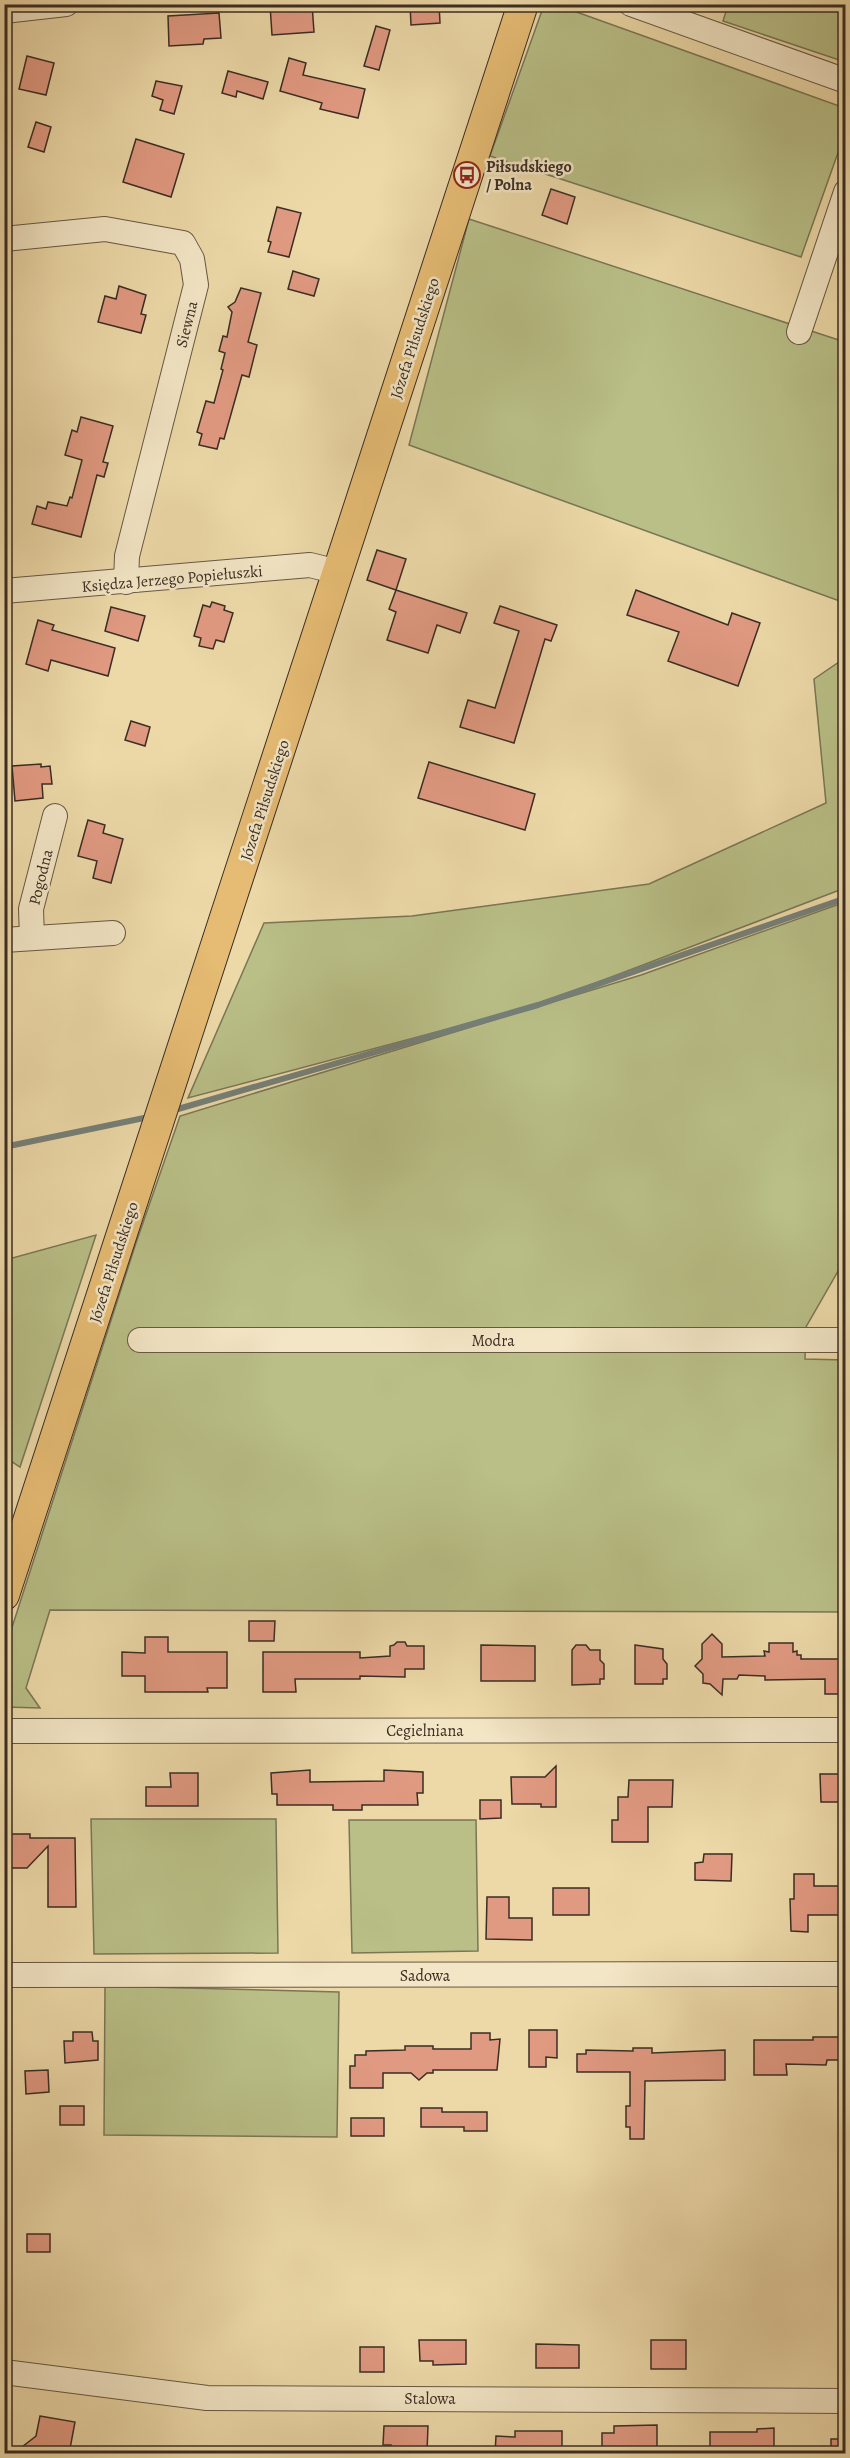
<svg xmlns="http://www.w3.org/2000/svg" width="850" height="2458" font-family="Alegreya,serif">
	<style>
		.green { fill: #b9bf87; stroke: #7a7656; stroke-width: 1.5 }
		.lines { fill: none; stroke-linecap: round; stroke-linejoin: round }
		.stream { stroke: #758079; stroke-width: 6 }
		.building { fill: #e19a82; stroke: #3a2d24; stroke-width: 1.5 }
		.minor-casing { stroke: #675845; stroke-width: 26 }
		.major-casing { stroke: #3a2d24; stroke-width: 32 }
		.minor { stroke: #f3e6c6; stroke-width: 24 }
		.major { stroke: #e6bc74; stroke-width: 30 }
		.labels { text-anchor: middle; stroke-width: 5; stroke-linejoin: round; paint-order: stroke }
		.poi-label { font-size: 16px; font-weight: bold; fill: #3a2d24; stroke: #f3e6c6; text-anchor: start }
		.street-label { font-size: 16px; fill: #3a2d24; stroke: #f3e6c6 }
	</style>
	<rect width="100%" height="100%" fill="#edd9a8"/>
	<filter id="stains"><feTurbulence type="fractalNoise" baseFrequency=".00333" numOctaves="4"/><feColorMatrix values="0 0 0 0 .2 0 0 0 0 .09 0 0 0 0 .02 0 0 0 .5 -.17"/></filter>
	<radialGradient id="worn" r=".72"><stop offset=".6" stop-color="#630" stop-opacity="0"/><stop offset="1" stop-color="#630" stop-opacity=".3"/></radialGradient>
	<g class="green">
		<path d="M544 5H557L842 107 845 133 801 257 490 156Z"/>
		<path d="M728 5H845V62L723 21Z"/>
		<path d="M469 219 845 342V603L409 445Z"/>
		<path d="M845 658V888L538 1005 188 1098 264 923 412 916 649 884 826 803 814 679Z"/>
		<path d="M845 902V1259L806 1327 805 1359 845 1360V1612L50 1610 26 1688 40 1708 5 1707V1649L136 1243 180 1116 641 975Z"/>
		<path d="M96 1235 20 1467 5 1457V1260Z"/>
		<path d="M91 1819H276L278 1953 94 1954Z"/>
		<path d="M349 1820H476L478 1951 352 1953Z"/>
		<path d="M105 1986 339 1992 337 2137 104 2135Z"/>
	</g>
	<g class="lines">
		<g class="stream">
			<path d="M178 1109 538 1005 846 898"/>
			<path d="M4 1147 144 1118"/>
		</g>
	</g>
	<g class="building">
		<path d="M312 4 314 32 272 35 270 5Z"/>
		<path d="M410 4H439L440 23 411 25Z"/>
		<path d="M219 13 221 38 204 39 203 44 169 46 168 16Z"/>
		<path d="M376 26 390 30 379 70 364 66Z"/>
		<path d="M27 56 54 63 46 95 19 89Z"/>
		<path d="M289 58 306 63 303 75 365 89 358 118 320 109 322 103 280 91Z"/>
		<path d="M228 71 268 82 263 99 237 91 236 97 222 93Z"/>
		<path d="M156 81 182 86 174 114 160 110 163 100 152 96Z"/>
		<path d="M36 122 51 127 44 152 28 147Z"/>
		<path d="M136 139 184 154 171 197 123 182Z"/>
		<path d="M551 189 575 197 567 224 542 215Z"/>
		<path d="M277 207 301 213 289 257 268 252 271 242 268 241Z"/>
		<path d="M293 271 319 279 314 296 288 289Z"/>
		<path d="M119 286 146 295 141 314 146 315 141 333 98 322 105 296 116 299Z"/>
		<path d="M241 288 261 293 248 342 257 345 249 377 242 375 224 439 220 438 217 449 199 445 202 434 197 432 206 401 214 403 223 370 221 369 225 353 219 351 223 336 227 337 232 312 228 307 235 302Z"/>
		<path d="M81 417 113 426 103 462 108 463 104 477 97 475 81 537 32 524 37 506 46 509 48 502 67 506 70 497 72 498 82 460 65 455 72 430 77 432Z"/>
		<path d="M377 550 406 559 396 590 367 580Z"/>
		<path d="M396 590 467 613 460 633 437 625 428 653 387 640 396 612 389 609Z"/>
		<path d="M636 590 728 625 732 613 760 623 738 686 668 661 679 632 627 615Z"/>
		<path d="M212 602 225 606 224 610 233 613 224 642 216 640 213 649 199 646 201 638 194 636 203 605 210 607Z"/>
		<path d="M500 606 557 625 551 641 545 639 514 743 460 727 468 700 495 708 519 631 494 623Z"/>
		<path d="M111 607 145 616 138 641 105 631Z"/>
		<path d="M38 620 54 625 52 630 115 648 108 676 51 660 48 671 26 664Z"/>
		<path d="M131 721 150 727 145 746 125 740Z"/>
		<path d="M429 762 535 794 525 830 418 798Z"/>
		<path d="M41 764V767L50 766 52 784H42L43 798 15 801 12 766Z"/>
		<path d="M88 820 105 825 103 833 123 839 111 883 93 878 97 861 78 856Z"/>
		<path d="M249 1621H275L274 1641H249Z"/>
		<path d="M712 1634 722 1644V1657L765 1656 764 1651 769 1652V1643H793V1652L797 1651V1655H801V1659H846V1694H825V1679L765 1680V1676L739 1675 737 1679H723L722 1695 710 1684 703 1683V1674L695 1666 702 1659V1644Z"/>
		<path d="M145 1637H168V1652H227V1688H207L208 1692H145V1676H122V1652L145 1653Z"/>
		<path d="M397 1642H405L407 1646H424V1669H405V1677L360 1676V1679H295L296 1692H263V1652H360V1658L390 1656V1646L394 1645Z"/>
		<path d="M481 1645 535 1646V1681H481Z"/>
		<path d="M576 1645H586L590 1650H600V1660L604 1664V1679H600V1684L572 1685V1650Z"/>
		<path d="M635 1645 663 1649V1659L667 1664V1679H663V1684H635Z"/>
		<path d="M556 1766V1807H541V1804H512L511 1777H545Z"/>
		<path d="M310 1770V1782L384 1781V1770L423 1772V1793H417L418 1805H362V1810H333V1805H277V1794H272L271 1773Z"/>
		<path d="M170 1773H198V1806H146V1787H171Z"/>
		<path d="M820 1774H846V1802H821Z"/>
		<path d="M629 1780H673L672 1807H648V1842H612V1820H618V1797H628Z"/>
		<path d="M480 1800H501V1818L480 1819Z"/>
		<path d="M4 1834H30V1838H75L76 1907H48V1846L27 1868H6Z"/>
		<path d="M704 1854H732L731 1881 695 1880V1863L703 1862Z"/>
		<path d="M794 1874H814V1886H840V1915H808V1932L791 1931 790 1899H794Z"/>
		<rect x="553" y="1888" width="36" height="27"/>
		<path d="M487 1897H509V1918H532V1940L486 1939Z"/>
		<path d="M529 2030H557V2058L546 2057V2067H529Z"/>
		<path d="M73 2032H92L93 2041H98V2060L65 2063 64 2041H73Z"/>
		<path d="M471 2033H490V2040L500 2039 497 2070H433V2073H427L419 2080 411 2073H383V2088H350V2066H355V2055H366V2051L405 2050V2046H433V2049H471Z"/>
		<path d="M813 2037H843V2060H827L826 2065 786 2064 787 2075H754V2040H813Z"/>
		<path d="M633 2048H652V2053L725 2050V2080L645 2081 644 2139H630V2127H626V2106H630V2072H577V2054H586V2050L633 2051Z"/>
		<path d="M48 2070 49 2092 26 2094 25 2071Z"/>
		<rect x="60" y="2106" width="24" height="19"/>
		<path d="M421 2108H442V2112H487V2131H464V2127H421Z"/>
		<rect x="351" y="2118" width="33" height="18"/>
		<rect x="27" y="2234" width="23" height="18"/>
		<path d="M419 2340H466V2364L433 2365V2361H420Z"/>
		<rect x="651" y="2340" width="35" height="29"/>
		<path d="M536 2344 579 2345V2368H536Z"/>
		<rect x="360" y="2347" width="24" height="25"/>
		<path d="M40 2416 75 2422 69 2454H13L36 2436Z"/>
		<path d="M657 2425V2452L602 2451V2433H614V2426Z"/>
		<path d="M384 2426H428L427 2452 391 2451V2445H383Z"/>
		<path d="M774 2428V2454H741V2449H710V2432H757V2429Z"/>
		<path d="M515 2431H562V2454H495L496 2436 515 2437Z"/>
		<rect x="831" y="2439" width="15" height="15"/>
	</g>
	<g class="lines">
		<defs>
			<g id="minor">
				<path d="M631 4 846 81"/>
				<path d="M4 11 66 4"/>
				<path d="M4 239 105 229 183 243 192 259 196 285 127 556 126 582"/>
				<path d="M799 332 846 192"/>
				<path d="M4 591 310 565 338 572"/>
				<path d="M32 938 31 909 55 816"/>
				<path d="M4 940 113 933"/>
				<path d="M140 1340H846"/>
				<path d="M4 1731 846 1730"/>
				<path d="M4 1975 846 1974"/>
				<path d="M4 2372 207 2398 846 2401"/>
			</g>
			<path id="major" d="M4 1595 523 4"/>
		</defs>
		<use href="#minor" class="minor-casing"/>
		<use href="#major" class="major-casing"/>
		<use href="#minor" class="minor"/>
		<use href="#major" class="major"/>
	</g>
	<defs>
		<symbol id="bus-ring" viewBox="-11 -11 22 22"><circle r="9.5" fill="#f3e6c6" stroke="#8f2418" stroke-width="1.5"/><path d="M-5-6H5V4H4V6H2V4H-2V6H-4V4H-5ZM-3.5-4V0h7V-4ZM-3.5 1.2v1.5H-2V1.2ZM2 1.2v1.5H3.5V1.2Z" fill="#8f2418"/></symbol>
	</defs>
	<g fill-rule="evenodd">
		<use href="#bus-ring" x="452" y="160" width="30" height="30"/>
	</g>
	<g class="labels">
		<g class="poi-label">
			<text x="486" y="172">Piłsudskiego<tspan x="486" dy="18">/ Polna</tspan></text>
		</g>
		<g class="street-label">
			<text transform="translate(186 324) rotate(-76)" y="6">Siewna</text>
			<text transform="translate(414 338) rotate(-72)" y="6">Józefa Piłsudskiego</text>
			<text transform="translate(172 578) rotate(-5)" y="6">Księdza Jerzego Popiełuszki</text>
			<text transform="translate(264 800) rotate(-72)" y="6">Józefa Piłsudskiego</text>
			<text transform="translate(40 877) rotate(-76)" y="6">Pogodna</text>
			<text transform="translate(113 1262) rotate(-72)" y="6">Józefa Piłsudskiego</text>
			<text x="493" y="1346">Modra</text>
			<text x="425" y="1736">Cegielniana</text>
			<text x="425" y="1981">Sadowa</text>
			<text x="430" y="2404">Stalowa</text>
		</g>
	</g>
	<rect width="850" height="2458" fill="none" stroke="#edd9a8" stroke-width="24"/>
	<rect x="6" y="6" width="838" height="2446" fill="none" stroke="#3a2d24" stroke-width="3"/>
	<rect x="12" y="12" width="826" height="2434" fill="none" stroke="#3a2d24" stroke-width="1.5"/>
	<rect width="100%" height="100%" filter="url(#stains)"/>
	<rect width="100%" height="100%" fill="url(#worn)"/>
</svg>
